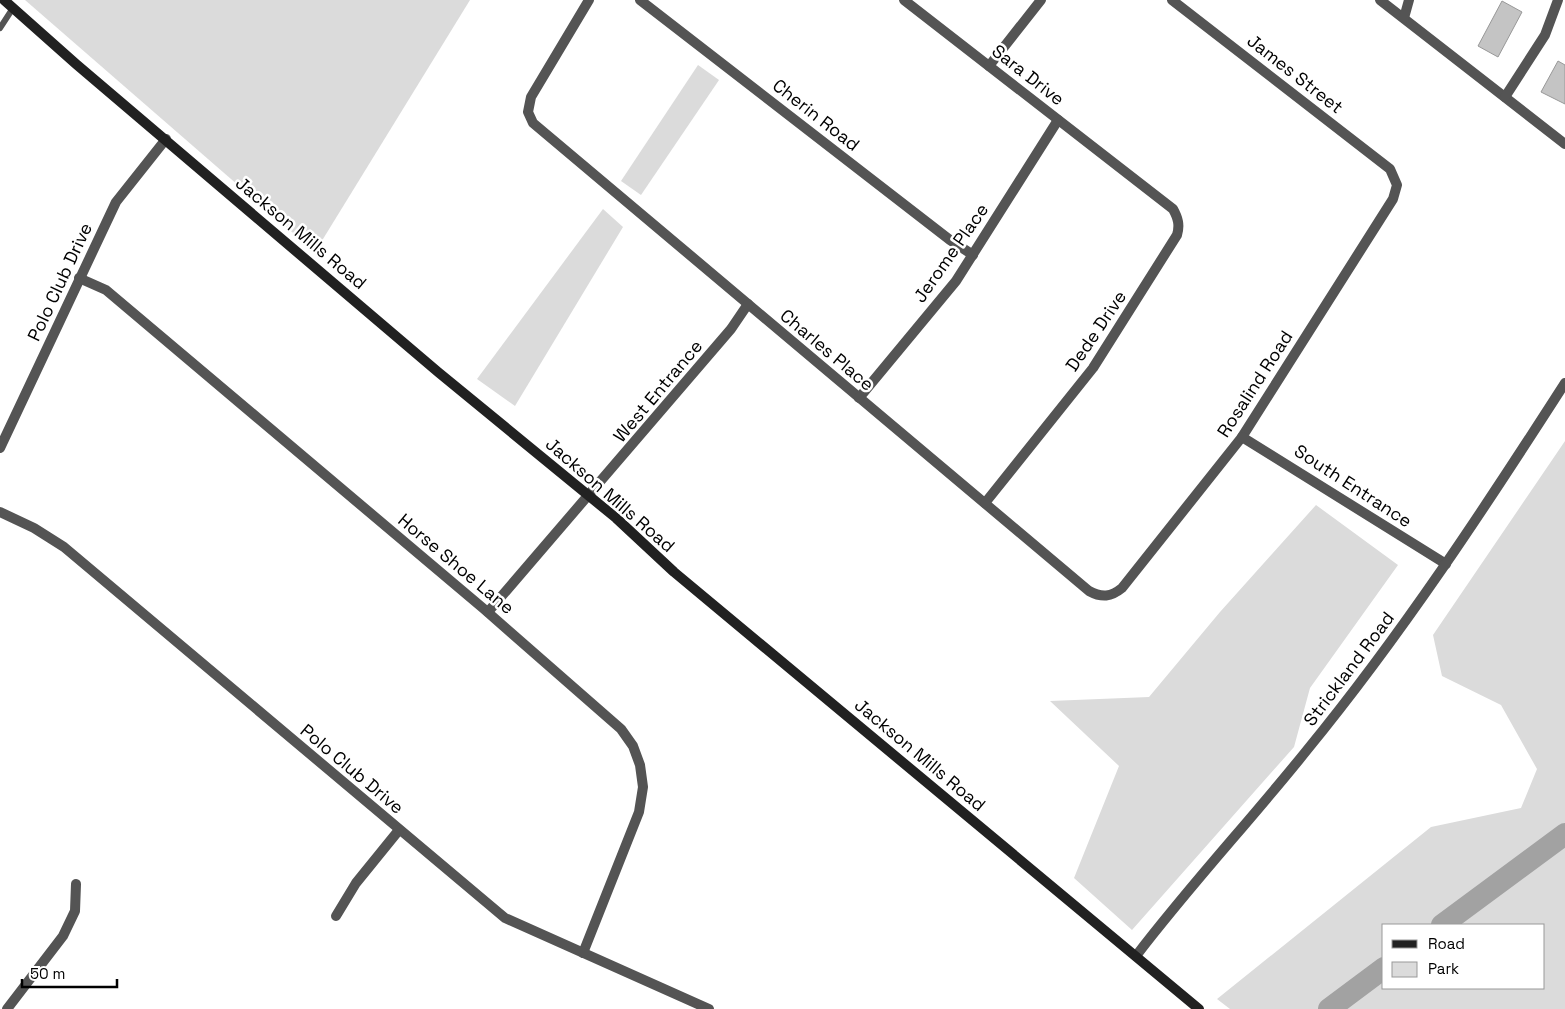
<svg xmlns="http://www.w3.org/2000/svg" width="1565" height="1009" font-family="'Space Grotesk',sans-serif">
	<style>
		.green { fill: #dbdbdb; fill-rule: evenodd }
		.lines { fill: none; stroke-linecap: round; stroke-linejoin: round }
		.river { stroke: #a2a2a2; stroke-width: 22 }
		.building { fill: #c4c4c4; stroke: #989898 }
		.service { stroke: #545454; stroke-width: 6 }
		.minor { stroke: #545454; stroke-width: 10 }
		.tertiary { stroke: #545454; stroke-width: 10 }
		.secondary { stroke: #212121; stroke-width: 10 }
		.labels { text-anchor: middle; stroke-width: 5; stroke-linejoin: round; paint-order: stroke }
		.street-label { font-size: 18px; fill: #000; stroke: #fff }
	</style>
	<rect width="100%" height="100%" fill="#fff"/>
	<g class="green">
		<path d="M25 0H470L315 252Z"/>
		<path d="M698 65 719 80 641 195 621 181Z"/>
		<path d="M603 209 623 227 515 406 477 379Z"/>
		<path d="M1565 441V1009H1230L1217 999 1431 827 1521 808 1537 769 1501 705 1442 676 1433 635ZM1384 925H1544V988H1384Z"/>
		<path d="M1316 505 1398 565 1310 688 1294 747 1132 930 1074 878 1119 766 1050 701 1149 697 1220 612Z"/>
	</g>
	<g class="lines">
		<g class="river">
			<path d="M1442 925 1565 834"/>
			<path d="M1329 1009 1384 968"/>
		</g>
	</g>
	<g class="building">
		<path d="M1502 1 1522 12 1498 57 1478 46Z"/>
		<path d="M1558 61 1565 65V104L1541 92Z"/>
	</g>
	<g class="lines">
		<path class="service" d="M0 28 13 8"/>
		<g class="minor">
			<path d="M589 0 531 97 528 112 533 123 1089 591C1102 598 1111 597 1122 588L1242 437 1393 199 1397 185 1390 169 1172 0"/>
			<path d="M640 0 950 240 973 255"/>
			<path d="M904 0 1173 209C1178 218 1180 225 1177 235L1093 368 985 503"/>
			<path d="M1380 0 1565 144"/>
			<path d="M1404 18 1409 0"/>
			<path d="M989 66 1041 0"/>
			<path d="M1505 97 1545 35 1558 0"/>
			<path d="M79 278 106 290 484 609 621 729 633 746 640 765 643 787 639 812 583 953"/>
			<path d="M859 398 956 281 1058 120"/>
			<path d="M1242 437 1446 564"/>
			<path d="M0 448 116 202 166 139"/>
			<path d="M0 512 34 528 64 547 505 918 709 1009"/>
			<path d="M488 612 731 329 748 304"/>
			<path d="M336 916 356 883 399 830"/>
			<path d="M7 1009 63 936 75 911 76 884"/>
		</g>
		<path class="tertiary" d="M1136 956C1190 885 1251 820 1307 750 1402 634 1484 509 1565 383"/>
		<path class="secondary" d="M4 0 76 64 438 372 616 518 674 572 1199 1009"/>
	</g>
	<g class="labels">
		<g class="street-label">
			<text transform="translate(1295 74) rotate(38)" y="6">James Street</text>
			<text transform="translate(1028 75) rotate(38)" y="6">Sara Drive</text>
			<text transform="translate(816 115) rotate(38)" y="6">Cherin Road</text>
			<text transform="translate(301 233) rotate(40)" y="6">Jackson Mills Road</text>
			<text transform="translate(951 253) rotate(-55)" y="6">Jerome Place</text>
			<text transform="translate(60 282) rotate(-65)" y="6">Polo Club Drive</text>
			<text transform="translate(1096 331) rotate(-56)" y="6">Dede Drive</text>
			<text transform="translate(827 350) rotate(40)" y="6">Charles Place</text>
			<text transform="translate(1255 384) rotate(-57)" y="6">Rosalind Road</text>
			<text transform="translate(658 391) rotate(-50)" y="6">West Entrance</text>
			<text transform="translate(1353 486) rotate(33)" y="6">South Entrance</text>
			<text transform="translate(610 495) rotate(41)" y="6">Jackson Mills Road</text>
			<text transform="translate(456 564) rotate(40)" y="6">Horse Shoe Lane</text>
			<text transform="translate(1349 669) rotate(-53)" y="6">Strickland Road</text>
			<text transform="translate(920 755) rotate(40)" y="6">Jackson Mills Road</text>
			<text transform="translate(352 769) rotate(40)" y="6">Polo Club Drive</text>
		</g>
	</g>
	<rect x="1382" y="924" width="162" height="65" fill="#ffffff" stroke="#999999"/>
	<rect x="1392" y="940" width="25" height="8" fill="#212121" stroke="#999999"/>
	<text x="1428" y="949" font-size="15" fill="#000000">Road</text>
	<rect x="1392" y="962" width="25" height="15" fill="#dbdbdb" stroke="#999999"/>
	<text x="1428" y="974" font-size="15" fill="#000000">Park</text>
	<path d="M22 979v8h95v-8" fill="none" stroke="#000000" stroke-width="2.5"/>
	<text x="30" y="979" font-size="15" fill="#000000" stroke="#ffffff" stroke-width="4" paint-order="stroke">50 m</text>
</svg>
